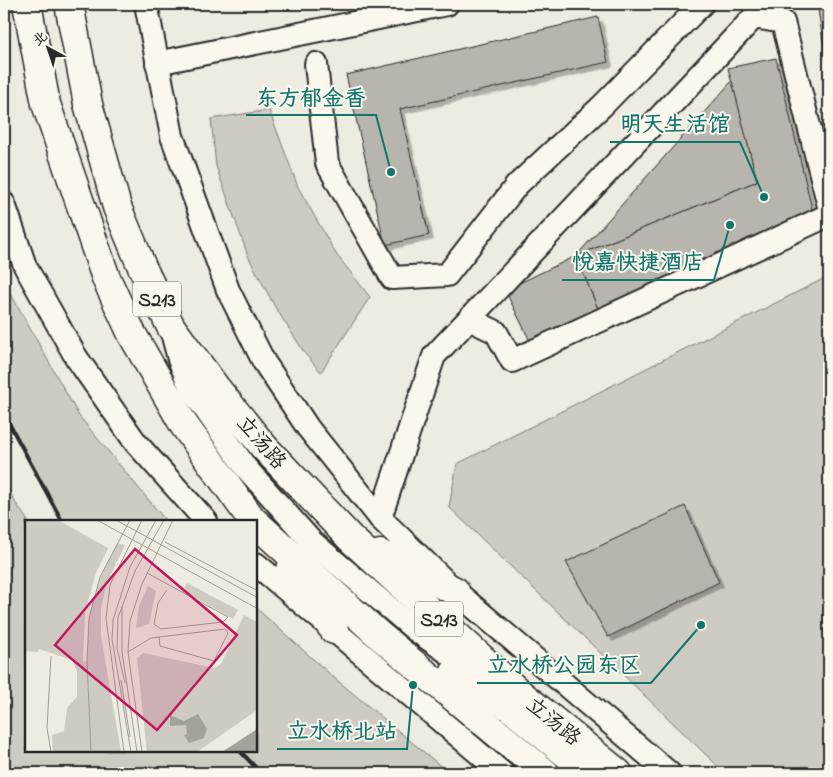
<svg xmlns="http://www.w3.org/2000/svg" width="833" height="777" font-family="'Indie Flower','LXGW WenKai TC',sans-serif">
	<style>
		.green { fill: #cecbc2; stroke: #7c7b76 }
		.building { fill: #b8b5ae; stroke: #2b2b2b; filter: url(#shadow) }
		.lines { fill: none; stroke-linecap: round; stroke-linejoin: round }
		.minor-casing { stroke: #2b2b2b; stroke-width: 26 }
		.major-casing { stroke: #2b2b2b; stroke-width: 31 }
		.minor { stroke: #fbf7ec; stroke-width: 22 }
		.major { stroke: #fbf7ec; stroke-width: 28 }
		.rail { stroke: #2b2b2b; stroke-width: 4 }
		.labels { text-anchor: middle; stroke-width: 4; stroke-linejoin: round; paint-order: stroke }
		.shield { fill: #fbf7ec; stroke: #696865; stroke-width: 1 }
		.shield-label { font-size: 20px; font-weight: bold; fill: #2b2b2b }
		.street-label { font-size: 21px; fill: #2b2b2b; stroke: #fbf7ec }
		.inset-road { fill: none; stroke: #a09e98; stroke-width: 1 }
		.view { fill: #c2185b; fill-opacity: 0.15; stroke: #c2185b; stroke-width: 2.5 }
		.inset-edge { fill: none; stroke: #2b2b2b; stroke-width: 2.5 }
		.leader { fill: none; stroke: #0f766e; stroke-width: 2 }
		.callout-dot { fill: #0f766e; stroke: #fbf7ec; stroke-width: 2 }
		.callout-label { font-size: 22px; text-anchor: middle; font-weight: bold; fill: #0f766e; stroke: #fbf7ec; stroke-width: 4; stroke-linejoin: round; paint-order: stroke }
	</style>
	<defs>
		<filter id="shadow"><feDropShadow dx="4.5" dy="4.5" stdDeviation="0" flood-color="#0004"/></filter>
	</defs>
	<rect width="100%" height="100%" fill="#eeebe0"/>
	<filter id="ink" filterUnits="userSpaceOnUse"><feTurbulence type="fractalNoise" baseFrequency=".02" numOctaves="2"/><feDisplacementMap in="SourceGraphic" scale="10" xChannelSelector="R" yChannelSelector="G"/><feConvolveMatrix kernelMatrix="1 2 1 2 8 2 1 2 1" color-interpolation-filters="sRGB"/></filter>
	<g filter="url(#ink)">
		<g class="green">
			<path d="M269 110 298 187 336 254 370 297 321 372 306 355 275 307 248 256 216 166 211 119Z"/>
			<path d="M4 276 7 287 79 416 166 521H62L4 414Z"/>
			<path d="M829 276V773H725L449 507 457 464Z"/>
			<path d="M4 479 15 502 28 521H26V751H256V608L332 676 449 773H4Z"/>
		</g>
		<g class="building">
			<path d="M817 4H829V77Z"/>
			<path d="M598 17 608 62 400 109 429 235 385 245 346 75Z"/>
			<path d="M776 58 813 213 598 309 576 256 757 181 728 68Z"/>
			<path d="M732 81 757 181 576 256Z"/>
			<path d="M576 256 598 309 530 341 505 290Z"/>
			<path d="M685 506 719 582 608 637 566 562Z"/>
		</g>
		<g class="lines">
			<defs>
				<g id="minor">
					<path d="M146 4 172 136 228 290 264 362 308 428 380 518 455 591 669 773"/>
					<path d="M157 63 447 4"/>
					<path d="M316 64 327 163 392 278 447 275 517 185 602 106 702 4"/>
					<path d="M4 204 25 266 76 357 136 443 206 521"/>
					<path d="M469 319 496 332 512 361 829 215"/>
					<path d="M173 336 179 359 191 389 246 468 311 541 414 629 453 656 494 680"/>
					<path d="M380 518 434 356 754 17 783 22 829 206"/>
					<path d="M256 564 502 773"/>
					<path d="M452 671 510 711 585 773"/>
				</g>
				<g id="major">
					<path d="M27 4 46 104 106 278 132 334 184 425 253 521"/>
					<path d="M69 4 88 104 117 207 142 267 171 327 216 388 264 447 351 539 517 691 618 773"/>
					<path d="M256 523 380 636 545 773"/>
					<path d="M380 554 455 591"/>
					<path d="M290 571 334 630"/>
				</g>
			</defs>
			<use href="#minor" class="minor-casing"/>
			<use href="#major" class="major-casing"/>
			<use href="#minor" class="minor"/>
			<use href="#major" class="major"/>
			<g class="rail">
				<path d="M4 414 62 521"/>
				<path d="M240 751 261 773"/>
			</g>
		</g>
	</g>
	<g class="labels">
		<g class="shield">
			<rect x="133" y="281.5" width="48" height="35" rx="4"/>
			<rect x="415" y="601.5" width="48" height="35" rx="4"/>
		</g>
		<g class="shield-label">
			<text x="157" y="306">S213</text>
			<text x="439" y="626">S213</text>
		</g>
		<g class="street-label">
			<text transform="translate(262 442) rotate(49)" y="7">立汤路</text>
			<text transform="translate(554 721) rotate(39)" y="7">立汤路</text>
		</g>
	</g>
	<g transform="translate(25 520)">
		<rect width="232" height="232" fill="#eeebe0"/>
		<path d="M0 0H33L83 28 71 53 60 92 58 142 62 141 64 98 75 57 92 23 100 25 81 65 76 89V116L96 232H28L27 215 39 211 42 188 52 177V151L47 140 14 129 13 132 0 131ZM162 63 213 90 208 99 158 71ZM123 66 131 71 124 104 111 108 114 86ZM219 95 232 102V190L172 232H122L112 138 118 133 190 148 196 144Z" fill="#cecbc2"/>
		<path d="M173 194 182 209 179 218 164 223 159 215 162 214 161 205 145 206V195L159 201ZM232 209V232H197Z" fill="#a4a29a"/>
		<path class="inset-road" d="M72 0 233 89M91 0 233 78M140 22 233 71M122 53 203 97 198 102 136 109 129 104 133 83 142 70M97 87 93 97 92 128 100 163M103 132 126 118 200 109 203 113 189 141 135 126 134 117M96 160 105 217M26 232 22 208 26 136M66 232 62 141 64 98 75 57 105 0M99 232 81 98 85 65 117 0M106 232 87 119 88 100 105 47 131 0M112 232 97 132V87L110 51 139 0M117 232 103 132 105 101 117 64 148 0"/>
		<path class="view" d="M110 29 212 115 132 210 30 125Z"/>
		<rect width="232" height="232" class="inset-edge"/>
	</g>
	<path class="leader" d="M391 172L376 115H246M764 197L740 142H610M730 225L714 280H562M701 625L651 683H477M413 685L407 749H277"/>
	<g class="callout-dot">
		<circle cx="391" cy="172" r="5"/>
		<circle cx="764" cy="197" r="5"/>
		<circle cx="730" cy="225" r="5"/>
		<circle cx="701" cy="625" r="5"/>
		<circle cx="413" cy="685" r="5"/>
	</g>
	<g class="callout-label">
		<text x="311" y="105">东方郁金香</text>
		<text x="675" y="131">明天生活馆</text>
		<text x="638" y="269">悦嘉快捷酒店</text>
		<text x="564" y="672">立水桥公园东区</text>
		<text x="342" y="738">立水桥北站</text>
	</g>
	<rect width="833" height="777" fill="none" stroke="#fbf7ec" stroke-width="20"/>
	<rect x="10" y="10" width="813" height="757" fill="none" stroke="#2b2b2b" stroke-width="2" filter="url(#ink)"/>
	<g transform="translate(48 48) rotate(320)" stroke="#fbf7ec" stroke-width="4" paint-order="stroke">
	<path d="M0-4L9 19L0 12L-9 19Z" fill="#2b2b2b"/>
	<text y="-8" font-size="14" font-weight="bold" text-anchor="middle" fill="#2b2b2b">北</text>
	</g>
</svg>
